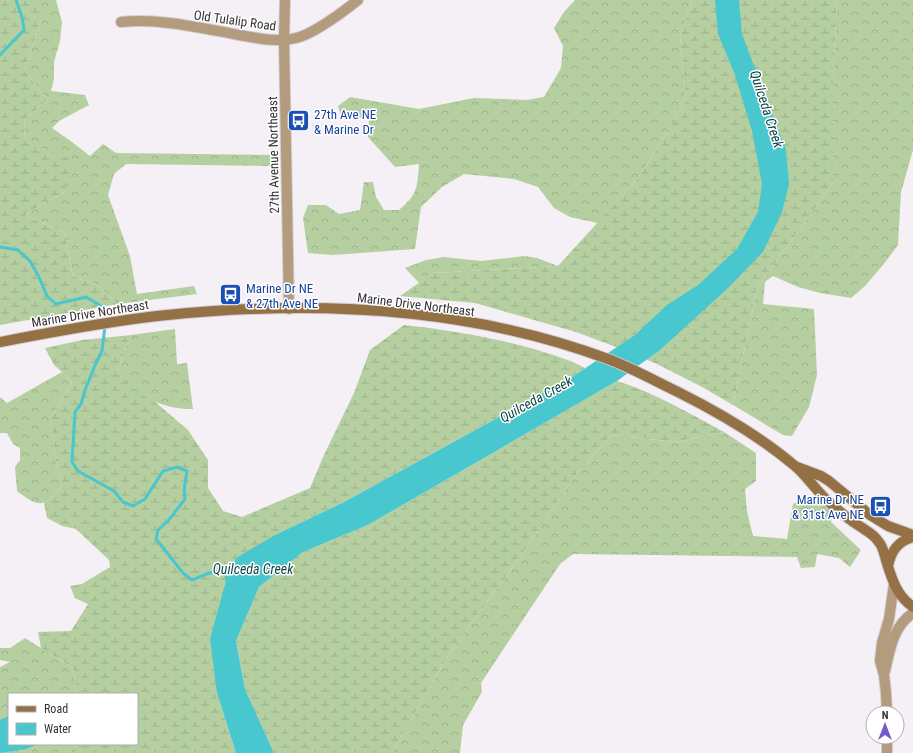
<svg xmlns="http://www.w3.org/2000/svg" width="913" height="753" font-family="'Roboto Condensed',sans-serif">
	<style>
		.forest { fill: url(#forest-crowns) }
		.wetland { fill: url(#wetland-marsh) }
		.water { fill: #49c7ce }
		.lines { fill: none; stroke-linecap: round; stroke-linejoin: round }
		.stream { stroke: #49c7ce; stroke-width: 3 }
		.minor-casing { stroke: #d2ced3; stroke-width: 12 }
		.tertiary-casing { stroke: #d2ced3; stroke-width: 12 }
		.secondary-casing { stroke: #d2ced3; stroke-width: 12 }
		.minor { stroke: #b39b7e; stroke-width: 10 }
		.tertiary { stroke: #b39b7e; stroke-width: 10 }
		.secondary { stroke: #947045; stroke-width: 10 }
		.labels { text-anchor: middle; stroke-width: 3; stroke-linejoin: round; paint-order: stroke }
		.street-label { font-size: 13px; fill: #343235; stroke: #fff }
		.transit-label { font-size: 13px; fill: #164399; stroke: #fff; text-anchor: start }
		.water-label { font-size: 14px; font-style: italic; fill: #0c4548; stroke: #fff }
	</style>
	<defs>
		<pattern id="forest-crowns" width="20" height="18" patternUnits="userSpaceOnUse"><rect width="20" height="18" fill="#b5cfa1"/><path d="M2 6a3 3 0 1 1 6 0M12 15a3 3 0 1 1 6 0" fill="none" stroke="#9cb28b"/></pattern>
		<pattern id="wetland-marsh" width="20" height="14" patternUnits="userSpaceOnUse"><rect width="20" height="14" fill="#b5cfa1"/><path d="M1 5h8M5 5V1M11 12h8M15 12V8" fill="none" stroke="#9cb28b"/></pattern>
	</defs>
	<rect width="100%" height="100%" fill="#f5f0f6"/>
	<g class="forest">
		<path d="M41 0H56L62 22 60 41 54 62V79L51 91 85 95 89 105 59 121 52 128 72 142 90 156 103 144 116 153 275 155 274 166 126 164 114 174 108 195 130 256 137 294 194 286 197 294 118 304 96 284 73 277 65 233 25 215 66 191 25 141 24 120 47 100 25 70 41 20Z"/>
		<path d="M575 0H692L680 35 686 101 639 177 598 223 570 217 554 208 538 187 514 179 464 174 442 187 421 207 415 249 333 255 308 253 303 218 308 205H326L339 214 360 210 364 182H373L376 197 384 210H399C418 194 417 188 419 164L395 167 368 137 369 118 341 117 338 106 350 97 419 109 474 98 527 100 544 97 561 68 563 46 554 28 564 12Z"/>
		<path d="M837 0H913V150L901 192 898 245 883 265 865 286 851 298 820 293 798 287 773 276 765 282 763 304 814 309 817 375 809 407 792 436 783 435 733 405 757 288 833 183V78Z"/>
		<path d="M525 256 537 258 558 266 433 273 419 283 405 268 426 260 444 257 481 261Z"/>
		<path d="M175 329 177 364 187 363 193 409C171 410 145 400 129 386 124 382 121 375 118 370L131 335Z"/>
		<path d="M62 372 72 383 50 420 57 468 62 486C44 507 40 509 17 491L15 467 20 460V448L13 444 7 433H0V397L7 403Z"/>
		<path d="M724 432 756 453V481L745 489 747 511 753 536 787 539 793 504 808 496 832 509 831 522 861 550 850 567 839 558 817 554 815 567 801 568 797 557 573 554 560 564 481 683 482 692 463 725 460 753H392L447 657 522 554 578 472 611 435 675 442Z"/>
		<path d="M25 638 73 668 77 694H9V744H75L77 753H0V667L10 662 0 660V648H10Z"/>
	</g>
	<g class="wetland">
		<path d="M0 0H41V20L25 70 47 100 24 120 25 141 71 159 66 191 25 215 65 233 73 277 96 284 118 304 0 325Z"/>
		<path d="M692 0H837L833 78V183L757 288 733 405 704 388 657 364 624 350 576 332 475 303 400 296 433 273 558 266 639 177 686 101 680 35Z"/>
		<path d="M404 325C448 330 491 337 534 349 553 355 568 359 585 368L572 377 344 502 275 535 217 693 236 753H77L75 744H137V694H77L73 668 41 648 38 632 71 631 88 604 75 598 70 586 82 584 110 567 109 560 76 529 62 526 47 518 44 503 52 497 62 486 57 468 50 420 72 383 62 372 54 365 45 348 82 340 131 335 118 370 128 385 146 397 153 400 188 430 208 460V488L223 511 242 517 310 488 323 457 354 393 370 350Z"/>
		<path d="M617 381C655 393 689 413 724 432L675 442 611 435 578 472 522 554 447 657 392 753H274L245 689 236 641 259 587 303 552 368 525Z"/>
	</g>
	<g class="water">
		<path d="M715 0H739L742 34 786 150 789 184 782 212 763 252 727 289 660 350 617 381 368 525 303 552 259 587 236 641 245 689 274 753H236L217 693 210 639 224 588 236 558 275 535 344 502 572 377 635 335 667 305 698 285 737 249 758 212 762 184 752 131 734 72 718 34Z"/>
		<path d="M9 716V744H38L26 749 0 753V720Z"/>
	</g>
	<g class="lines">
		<g class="stream">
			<path d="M0 55 24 30 22 17 16 0"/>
			<path d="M0 247 18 250 30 261 38 275 47 296 56 304 86 297 103 307 106 320"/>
			<path d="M105 326 102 351 96 363 85 390 81 404 75 412 72 462 78 471 114 491 123 502 133 506 145 499 163 471 177 467 187 471 184 490 185 499 168 521 158 530 156 539 183 573 192 580 209 573 224 571 227 578V584"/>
		</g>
		<defs>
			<path id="minor" d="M121 22C160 18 201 28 239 35 257 38 278 43 296 38 313 34 344 11 358 0"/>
			<g id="tertiary">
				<path d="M285 0 284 39 289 309"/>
				<path d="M885 671C890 650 893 626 913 613"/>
				<path d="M887 713 886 693 884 675 880 661 882 643 889 619 894 584"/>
				<path d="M887 753V737"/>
			</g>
			<g id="secondary">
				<path d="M0 342C52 332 104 322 157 316 306 300 466 306 608 359 632 368 655 381 678 392 718 412 761 437 795 466 807 476 817 492 830 503 839 511 848 519 858 525 865 530 874 534 878 541 883 546 884 553 886 560 892 579 896 595 913 607"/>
				<path d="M797 467 821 476 829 481 870 515 888 526 913 535"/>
				<path d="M888 566C891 551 898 541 913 537"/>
			</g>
		</defs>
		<use href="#minor" class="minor-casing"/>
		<use href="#tertiary" class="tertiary-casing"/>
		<use href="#secondary" class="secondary-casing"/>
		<use href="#minor" class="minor"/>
		<use href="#tertiary" class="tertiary"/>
		<use href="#secondary" class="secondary"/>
	</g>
	<defs>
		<symbol id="bus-square" viewBox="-11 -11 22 22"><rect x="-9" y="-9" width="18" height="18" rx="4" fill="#1a4fb4" stroke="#fff"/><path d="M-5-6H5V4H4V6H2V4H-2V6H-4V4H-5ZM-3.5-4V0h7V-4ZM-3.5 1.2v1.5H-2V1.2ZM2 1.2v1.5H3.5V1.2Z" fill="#fff"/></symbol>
	</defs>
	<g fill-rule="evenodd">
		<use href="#bus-square" x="286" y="108" width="25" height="25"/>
		<use href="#bus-square" x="218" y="282" width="25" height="25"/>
		<use href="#bus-square" x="868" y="494" width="25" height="25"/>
	</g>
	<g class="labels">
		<g class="street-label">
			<text transform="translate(235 20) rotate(8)" y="5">Old Tulalip Road</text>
			<text transform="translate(273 155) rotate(-91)" y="5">27th Avenue Northeast</text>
			<text transform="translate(416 304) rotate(7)" y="5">Marine Drive Northeast</text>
			<text transform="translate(90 313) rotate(-9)" y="5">Marine Drive Northeast</text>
		</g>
		<g class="transit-label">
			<text x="314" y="119">27th Ave NE<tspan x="314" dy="15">&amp; Marine Dr</tspan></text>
			<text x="246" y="293">Marine Dr NE<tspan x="246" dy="15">&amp; 27th Ave NE</tspan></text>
			<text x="864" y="504" text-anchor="end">Marine Dr NE<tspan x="864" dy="15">&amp; 31st Ave NE</tspan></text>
		</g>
		<g class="water-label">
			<text transform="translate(767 109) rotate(72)" y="5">Quilceda Creek</text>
			<text transform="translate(536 399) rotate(-29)" y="5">Quilceda Creek</text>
			<text x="253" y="574">Quilceda Creek</text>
		</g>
	</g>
	<rect x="8" y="693" width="130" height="52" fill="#ffffff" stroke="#aeadae"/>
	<rect x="16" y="706" width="20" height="6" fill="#947045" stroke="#aeadae"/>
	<text x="44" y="713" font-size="12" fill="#343235">Road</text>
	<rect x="16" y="723" width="20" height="12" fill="#49c7ce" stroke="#aeadae"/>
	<text x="44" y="733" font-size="12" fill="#343235">Water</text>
	<g transform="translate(885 725)"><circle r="19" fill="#ffffff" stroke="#aeadae"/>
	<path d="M0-3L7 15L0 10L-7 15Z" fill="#7557d1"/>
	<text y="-6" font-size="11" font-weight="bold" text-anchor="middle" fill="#343235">N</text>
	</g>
</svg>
